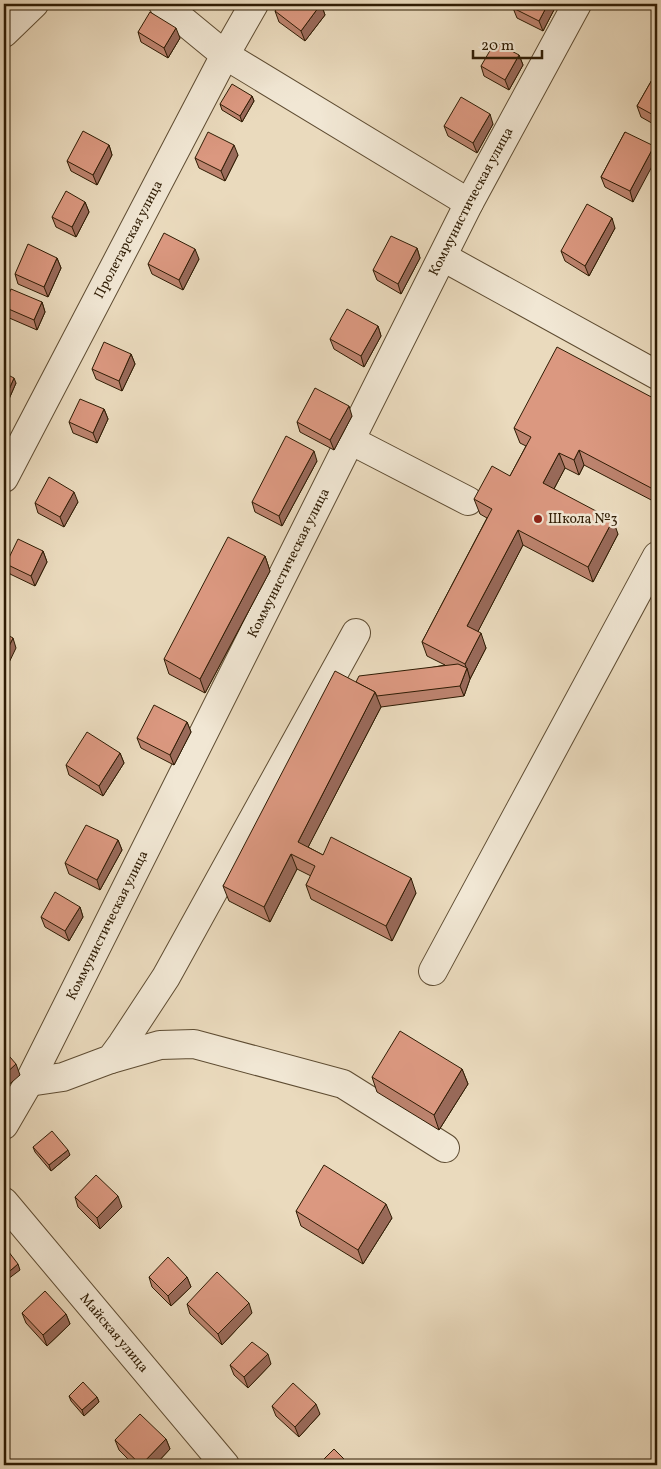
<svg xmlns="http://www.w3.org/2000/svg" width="661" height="1469" font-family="Vollkorn,serif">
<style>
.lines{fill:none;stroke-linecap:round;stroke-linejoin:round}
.minor-casing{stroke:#5e4c32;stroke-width:30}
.minor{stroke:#f1e7d4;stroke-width:28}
.wall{fill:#bc836e;stroke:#2f1c04}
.shaded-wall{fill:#996a5a;stroke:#2f1c04}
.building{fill:#db9880;stroke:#2f1c04}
.poi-dot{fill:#8f2418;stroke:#f1e7d4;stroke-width:2}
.labels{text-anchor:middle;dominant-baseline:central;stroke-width:5;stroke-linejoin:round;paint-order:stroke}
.street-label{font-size:14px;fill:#2f1c04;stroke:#f1e7d4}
.poi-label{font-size:14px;fill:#2f1c04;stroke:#f1e7d4;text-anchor:start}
</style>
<rect width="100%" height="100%" fill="#eadabd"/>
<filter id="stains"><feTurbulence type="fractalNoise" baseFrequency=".004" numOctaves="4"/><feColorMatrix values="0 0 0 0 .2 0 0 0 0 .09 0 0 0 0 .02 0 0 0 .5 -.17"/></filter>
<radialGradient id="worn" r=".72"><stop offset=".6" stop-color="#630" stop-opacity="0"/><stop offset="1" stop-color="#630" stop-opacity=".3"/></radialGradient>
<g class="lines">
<defs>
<g id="minor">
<path d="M163,4L225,55L469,203"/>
<path d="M4,33L34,4"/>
<path d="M443,257L657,375"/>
<path d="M350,440L468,501"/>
<path id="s1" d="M4,478L225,55L254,4"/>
<path d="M433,971L657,556"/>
<path d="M111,1059L160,1045L194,1044L343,1084L445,1148"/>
<path d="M29,1082L63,1077L111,1059L122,1044L166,977L356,633"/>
<path id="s2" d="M4,1125L29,1082L469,203L577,4"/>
<path id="s3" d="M4,1202L225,1465"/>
</g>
</defs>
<use href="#minor" class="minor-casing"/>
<use href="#minor" class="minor"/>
</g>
<g class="wall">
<path d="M321,4L325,15L305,41L279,22L275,11Z"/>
<path d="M557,4L543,31L517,18L513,8Z"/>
<path d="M138,32L180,38L168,58L141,42Z"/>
<path d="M519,55L523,65L509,90L484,76L481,66Z"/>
<path d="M657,71V126L641,117L637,106Z"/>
<path d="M252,96L254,101L242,122L222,110L220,104Z"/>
<path d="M493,124L477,153L448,136L444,126Z"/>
<path d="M625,132L633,202L605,187L601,177Z"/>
<path d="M109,145L112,155L97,185L71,171L67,161Z"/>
<path d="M238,155L225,181L199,168L195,158Z"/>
<path d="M85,202L89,212L76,237L56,227L52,217Z"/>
<path d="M615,228L589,276L565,261L561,251Z"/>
<path d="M417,248L420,258L401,294L377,280L373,270Z"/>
<path d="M57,258L61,268L48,297L18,284L15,274Z"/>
<path d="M199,259L183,290L152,274L148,264Z"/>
<path d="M42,302L45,312L37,330L7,317L4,309V305Z"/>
<path d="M378,326L381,336L364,367L334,349L330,339Z"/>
<path d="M131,354L135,364L122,391L96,379L92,369Z"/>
<path d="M4,373L16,383L9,399L4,397Z"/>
<path d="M657,400V503L584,465L579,475L565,468L554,489L618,534L593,582L523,545L478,631L486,648L470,679L464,696L381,707L308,847L323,855L416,893L392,941L311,899L306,885L311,876L297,869L270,922L229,901L223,886L356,682L445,665L427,656L422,642L487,518L480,514L474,499L510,476L526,446L520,443L514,428Z"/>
<path d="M104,409L108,419L97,443L73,433L69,422Z"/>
<path d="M352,416L334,450L300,432L297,422Z"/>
<path d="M317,461L282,526L255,512L252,502Z"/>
<path d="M78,502L64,527L38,513L35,503Z"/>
<path d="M43,551L47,562L35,586L10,574L6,564Z"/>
<path d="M265,556L270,571L205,693L169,674L164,659Z"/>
<path d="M187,722L191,732L174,765L141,748L137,738Z"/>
<path d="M120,753L124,763L103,796L69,775L66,765Z"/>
<path d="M118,840L122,850L100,890L69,874L65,863Z"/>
<path d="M80,907L83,917L69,941L45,927L41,917Z"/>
<path d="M462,1069L468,1084L439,1130L377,1092L372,1077Z"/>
<path d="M33,1147L70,1155L51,1171L35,1152Z"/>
<path d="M75,1197L122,1207L100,1229L78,1207Z"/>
<path d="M296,1211L392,1218L363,1264L301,1226Z"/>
<path d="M149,1277H187L191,1287L171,1306L152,1287Z"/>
<path d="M187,1304L252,1313L222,1345L190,1314Z"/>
<path d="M22,1313L66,1314L70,1324L47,1346L26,1323Z"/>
<path d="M271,1364L248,1388L234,1375L230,1365Z"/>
<path d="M69,1396L97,1397L99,1402L84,1416L71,1401Z"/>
<path d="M272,1406L320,1414L299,1437L276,1416Z"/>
<path d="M166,1439L170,1449L155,1465H134L119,1450L115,1440Z"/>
</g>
<g class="shaded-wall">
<path d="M321,4L325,15L305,41L301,31Z"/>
<path d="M548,4H557L543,31L539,21Z"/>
<path d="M176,28L180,38L168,58L164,48Z"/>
<path d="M519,55L523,65L509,90L505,80Z"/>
<path d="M252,96L254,101L242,122L240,116Z"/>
<path d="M490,114L493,124L477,153L473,143Z"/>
<path d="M109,145L112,155L97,185L93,175Z"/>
<path d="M234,145L238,155L225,181L221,171Z"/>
<path d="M654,146L657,157L633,202L630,191Z"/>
<path d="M85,202L89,212L76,237L72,227Z"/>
<path d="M612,218L615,228L589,276L585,266Z"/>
<path d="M417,248L420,258L401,294L398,284Z"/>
<path d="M195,249L199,259L183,290L179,280Z"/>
<path d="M57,258L61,268L48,297L44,287Z"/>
<path d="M42,302L45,312L37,330L34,320Z"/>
<path d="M378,326L381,336L364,367L361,356Z"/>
<path d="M131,354L135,364L122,391L119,381Z"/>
<path d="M14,378L16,383L9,399L7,394Z"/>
<path d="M349,406L352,416L334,450L330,440Z"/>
<path d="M104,409L108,419L97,443L93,433Z"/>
<path d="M579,450L584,465L579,475L574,460Z"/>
<path d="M314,451L317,461L282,526L279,516Z"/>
<path d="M559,453L565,468L549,498L543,483Z"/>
<path d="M657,481V501L653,489Z"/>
<path d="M74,492L78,502L64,527L60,517Z"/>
<path d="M613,520L618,534L593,582L588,567Z"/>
<path d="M518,530L523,545L473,641L467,626Z"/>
<path d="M43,551L47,562L35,586L31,576Z"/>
<path d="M265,556L270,571L205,693L200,679Z"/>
<path d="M481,633L486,648L470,679L465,664Z"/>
<path d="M13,638L16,648L4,673V656Z"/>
<path d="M467,668L470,679L464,696L460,686Z"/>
<path d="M375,692L381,707L303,857L298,842Z"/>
<path d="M187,722L191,732L174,765L170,755Z"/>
<path d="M120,753L124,763L103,796L99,786Z"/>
<path d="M118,840L122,850L100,890L97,880Z"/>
<path d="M291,854L297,869L270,922L264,907Z"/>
<path d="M411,878L416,893L392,941L386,926Z"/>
<path d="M80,907L83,917L69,941L65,931Z"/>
<path d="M16,1064L20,1075L4,1089V1075Z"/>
<path d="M462,1069L468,1084L439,1130L434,1115Z"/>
<path d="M68,1150L70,1155L51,1171L49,1165Z"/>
<path d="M118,1196L122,1207L100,1229L97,1218Z"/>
<path d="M386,1204L392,1218L363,1264L358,1250Z"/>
<path d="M18,1264L20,1270L4,1282V1276Z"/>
<path d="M187,1277L191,1287L171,1306L168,1296Z"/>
<path d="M249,1303L252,1313L222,1345L218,1334Z"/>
<path d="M66,1314L70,1324L47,1346L43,1335Z"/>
<path d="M268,1354L271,1364L248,1388L244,1377Z"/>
<path d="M97,1397L99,1402L84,1416L82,1410Z"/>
<path d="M316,1404L320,1414L299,1437L295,1427Z"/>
<path d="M166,1439L170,1449L155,1465H141Z"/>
</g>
<g class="building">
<path d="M280,4H321L301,31L275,11Z"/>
<path d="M515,4H548L539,21L513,8Z"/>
<path d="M150,12L176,28L164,48L138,32Z"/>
<path d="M495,42L519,55L505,80L481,66Z"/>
<path d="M657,71V117L637,106Z"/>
<path d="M232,84L252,96L240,116L220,104Z"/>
<path d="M461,97L490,114L473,143L444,126Z"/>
<path d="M83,131L109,145L93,175L67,161Z"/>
<path d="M208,132L234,145L221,171L195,158Z"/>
<path d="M625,132L654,146L630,191L601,177Z"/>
<path d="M66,191L85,202L72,227L52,217Z"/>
<path d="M587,204L612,218L585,266L561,251Z"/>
<path d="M164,233L195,249L179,280L148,264Z"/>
<path d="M391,236L417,248L398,284L373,270Z"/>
<path d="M28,244L57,258L44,287L15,274Z"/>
<path d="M11,289L42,302L34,320L4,307V305Z"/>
<path d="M347,309L378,326L361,356L330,339Z"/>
<path d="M104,342L131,354L119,381L92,369Z"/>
<path d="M557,347L657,400V481L653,489L579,450L574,460L559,453L543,483L613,520L588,567L518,530L467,626L481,633L465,664L422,642L492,509L474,499L492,466L510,476L531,437L514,428Z"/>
<path d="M4,373L14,378L7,394L4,392Z"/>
<path d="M315,388L349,406L330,440L297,422Z"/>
<path d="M80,399L104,409L93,433L69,422Z"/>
<path d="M286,436L314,451L279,516L252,502Z"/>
<path d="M49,477L74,492L60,517L35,503Z"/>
<path d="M228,537L265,556L200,679L164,659Z"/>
<path d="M18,539L43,551L31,576L6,564Z"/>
<path d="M4,633L13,638L4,656Z"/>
<path d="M458,664L467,668L460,686L377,696L375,692L356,682L359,676Z"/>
<path d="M335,671L375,692L298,842L323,855L331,837L411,878L386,926L306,885L315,866L291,854L264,907L223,886Z"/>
<path d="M154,705L187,722L170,755L137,738Z"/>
<path d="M87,732L120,753L99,786L66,765Z"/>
<path d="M86,825L118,840L97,880L65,863Z"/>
<path d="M55,892L80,907L65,931L41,917Z"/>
<path d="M400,1031L462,1069L434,1115L372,1077Z"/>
<path d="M4,1050L16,1064L4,1075Z"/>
<path d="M52,1131L68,1150L49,1165L33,1147Z"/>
<path d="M324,1165L386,1204L358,1250L296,1211Z"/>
<path d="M96,1175L118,1196L97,1218L75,1197Z"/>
<path d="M5,1247L18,1264L4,1276V1248Z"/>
<path d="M168,1257L187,1277L168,1296L149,1277Z"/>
<path d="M217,1272L249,1303L218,1334L187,1304Z"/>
<path d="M45,1291L66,1314L43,1335L22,1313Z"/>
<path d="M252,1342L268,1354L244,1377L230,1365Z"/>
<path d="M83,1382L97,1397L82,1410L69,1396Z"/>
<path d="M293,1383L316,1404L295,1427L272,1406Z"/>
<path d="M140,1414L166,1439L141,1465L115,1440Z"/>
<path d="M334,1449L350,1465H318Z"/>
</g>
<circle class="poi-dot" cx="538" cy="519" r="5"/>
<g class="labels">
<g class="street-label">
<text stroke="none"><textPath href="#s2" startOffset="1035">Коммунистическая улица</textPath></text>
<text stroke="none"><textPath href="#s1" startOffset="269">Пролетарская улица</textPath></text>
<text stroke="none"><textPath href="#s2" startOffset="630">Коммунистическая улица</textPath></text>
<text stroke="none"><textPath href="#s2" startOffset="225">Коммунистическая улица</textPath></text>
<text stroke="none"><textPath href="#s3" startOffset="171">Майская улица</textPath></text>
</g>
<g class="poi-label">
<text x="548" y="519">Школа №3</text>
</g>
</g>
<rect width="661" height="1469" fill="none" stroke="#eadabd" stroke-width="20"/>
<rect x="5" y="5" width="651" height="1459" fill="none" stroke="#2f1c04" stroke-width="2.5"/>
<rect x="10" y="10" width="641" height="1449" fill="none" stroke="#2f1c04"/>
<path d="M473 50v8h69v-8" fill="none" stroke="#2f1c04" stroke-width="2.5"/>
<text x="481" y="50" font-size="15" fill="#2f1c04" stroke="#f1e7d4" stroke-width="4" paint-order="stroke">20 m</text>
<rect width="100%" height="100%" filter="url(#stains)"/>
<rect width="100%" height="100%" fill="url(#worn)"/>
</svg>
